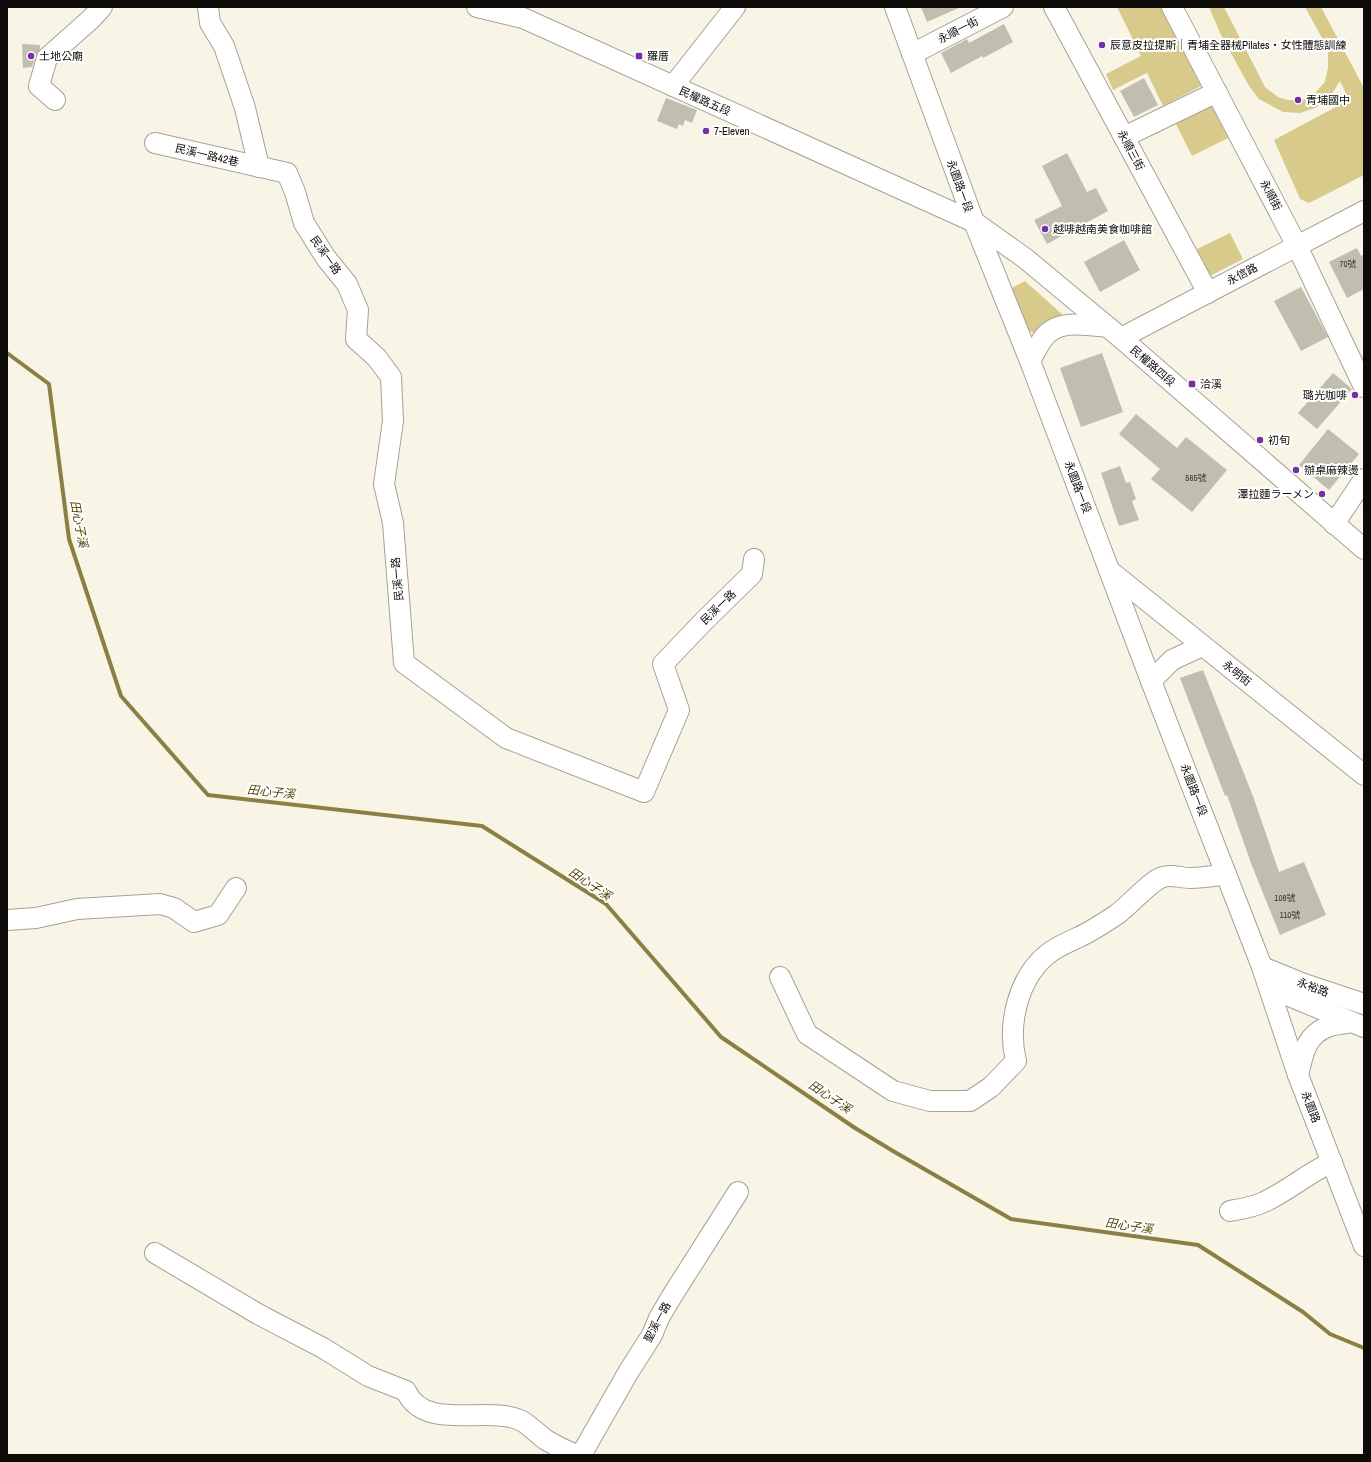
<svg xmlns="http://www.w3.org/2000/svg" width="1371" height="1462" font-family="'Archivo Narrow','Noto Sans TC','Noto Sans JP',sans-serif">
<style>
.green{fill:#d8ca8a}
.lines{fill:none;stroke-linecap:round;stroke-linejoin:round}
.stream{stroke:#8c7f43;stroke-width:4}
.building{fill:#c1beb0}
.minor-casing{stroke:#a5a295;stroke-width:22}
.minor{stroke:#fff;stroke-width:20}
.poi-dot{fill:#732fa3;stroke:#fff;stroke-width:1.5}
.labels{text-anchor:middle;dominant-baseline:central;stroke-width:4;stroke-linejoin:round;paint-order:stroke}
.number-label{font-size:9px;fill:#393831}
.street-label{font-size:11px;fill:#0c0b07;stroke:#fff}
.poi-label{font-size:11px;fill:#0c0b07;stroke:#fff;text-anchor:start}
.water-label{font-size:12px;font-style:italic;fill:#524500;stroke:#fff}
</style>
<rect width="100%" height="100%" fill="#f8f5e6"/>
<g class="green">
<path d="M1117,7H1161L1201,86L1163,106L1147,73L1113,90L1106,74L1141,56Z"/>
<path d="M1209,7H1224L1265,87L1278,97L1288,100H1302L1314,94L1325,82L1328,68V49L1305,7H1321L1364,88V175L1309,203L1300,199L1274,140L1349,100L1340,81L1330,97L1315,108L1300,113L1283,112L1259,99L1249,86L1221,35Z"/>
<path d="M1211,105L1228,138L1192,156L1176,124Z"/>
<path d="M1230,233L1243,259L1210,276L1197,249Z"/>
<path d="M1025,281L1063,315L1051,320L1037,336L1026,328L1012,288Z"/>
</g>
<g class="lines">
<path class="stream" d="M7,353L49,384L69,539L121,696L208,795L482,826L606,904L721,1037L855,1128L893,1151L1011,1219L1198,1245L1303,1312L1330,1334L1364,1348"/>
</g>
<g class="building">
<path d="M921,7H961L927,22Z"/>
<path d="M1004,24L1013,42L983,58L982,56L951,73L941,53L967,39L969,43Z"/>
<path d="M22,44L40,45V49L36,55L32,67L23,68Z"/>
<path d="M1144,78L1158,105L1134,117L1120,91Z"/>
<path d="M666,98L697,110L692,123L685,120L683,126L679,124L677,129L657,121Z"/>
<path d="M1067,153L1087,192L1096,188L1108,211L1047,244L1034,220L1062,206L1042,166Z"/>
<path d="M1124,240L1140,270L1100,292L1084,262Z"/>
<path d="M1357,248L1361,256L1364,254V289L1347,298L1329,262Z"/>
<path d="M1301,287L1328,337L1301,351L1274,301Z"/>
<path d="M1102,353L1123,412L1081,427L1060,368Z"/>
<path d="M1333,373L1352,389L1317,429L1298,413Z"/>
<path d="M1136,414L1177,448L1186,437L1227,470L1192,512L1151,479L1160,469L1119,434Z"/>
<path d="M1328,429L1359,454L1329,490L1299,465Z"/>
<path d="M1120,466L1126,483L1130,482L1136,499L1132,501L1139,520L1119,526L1101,473Z"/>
<path d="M1203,670L1254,799L1279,872L1304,862L1326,915L1280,935L1252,866L1227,795L1225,796L1180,678Z"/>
</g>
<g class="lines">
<defs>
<g id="minor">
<path d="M208,7L210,23L224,46L245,108L259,167"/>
<path d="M477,7L523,18L974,222L1026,259L1121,338L1364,549"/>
<path d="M895,7L974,222L1030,361L1151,681L1262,967L1298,1075L1364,1246"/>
<path d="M1054,7L1208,293"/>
<path d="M1172,7L1297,246L1364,387"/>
<path d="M912,54L1003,7"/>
<path d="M673,86L735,7"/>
<path d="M55,100L39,86L47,58L91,19L102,7"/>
<path d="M1124,137L1217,92"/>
<path d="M155,143L287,173L295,192L304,223L326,258L347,284L358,310L356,339L377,358L391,377L393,421L384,484L393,523L404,663L506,738L644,792L679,710L663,664L704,621L752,574L754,559"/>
<path d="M1121,338L1364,211"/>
<path d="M1030,361C1034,354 1038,346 1042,340C1056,318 1087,325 1108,327"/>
<path d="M1334,524L1364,479"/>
<path d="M1110,571L1364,775"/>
<path d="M1151,681L1172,660L1202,646"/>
<path d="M7,920L36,918L77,909L160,904L174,908L194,922L218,915L236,888"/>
<path d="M1262,967L1304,984L1364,1004"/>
<path d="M780,977L807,1034L893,1091L930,1101H970L991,1087L1016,1061C1007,1024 1018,977 1049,953C1058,946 1069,942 1079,937C1092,931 1104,923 1116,915C1128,907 1151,880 1163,877C1171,874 1182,878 1190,878C1203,878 1214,876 1226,874"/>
<path d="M1270,988L1364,1027"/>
<path d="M1298,1075C1303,1055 1305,1036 1327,1027C1334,1024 1343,1024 1351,1022"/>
<path d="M1230,1211C1241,1209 1254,1207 1264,1202C1288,1191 1308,1173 1332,1162"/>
<path d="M155,1253L258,1314L323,1348L368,1376L406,1391C425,1433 488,1404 522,1421C530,1426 538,1434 546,1440C556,1446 566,1451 576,1455"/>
<path d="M581,1455L629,1371L652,1335L659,1318L672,1296L738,1192"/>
</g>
</defs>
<use href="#minor" class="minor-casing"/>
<use href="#minor" class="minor"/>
</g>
<g class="poi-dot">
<circle cx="1102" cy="45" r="4"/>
<circle cx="31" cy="56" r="4"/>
<rect x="635" y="52" width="8" height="8" rx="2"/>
<circle cx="1298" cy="100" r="4"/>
<circle cx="706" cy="131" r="4"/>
<circle cx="1045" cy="229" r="4"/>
<rect x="1188" y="380" width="8" height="8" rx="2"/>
<circle cx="1355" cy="395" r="4"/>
<circle cx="1260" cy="440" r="4"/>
<circle cx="1296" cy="470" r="4"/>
<circle cx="1322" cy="494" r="4"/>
</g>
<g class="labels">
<g class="number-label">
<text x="1348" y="264">70號</text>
<text x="1196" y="478">565號</text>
<text x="1285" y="898">108號</text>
<text x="1290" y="915">110號</text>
</g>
<g class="street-label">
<text transform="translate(958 30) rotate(-27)">永順一街</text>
<text transform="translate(705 101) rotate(24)">民權路五段</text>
<text transform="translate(1131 150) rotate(62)">永順三街</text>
<text transform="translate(207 155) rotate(13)">民溪一路42巷</text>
<text transform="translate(960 186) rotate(70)">永園路一段</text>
<text transform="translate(1271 195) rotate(62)">永順街</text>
<text transform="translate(326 255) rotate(55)">民溪一路</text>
<text transform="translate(1242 274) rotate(-28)">永信路</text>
<text transform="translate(1153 366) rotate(41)">民權路四段</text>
<text transform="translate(1078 487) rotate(69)">永園路一段</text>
<text transform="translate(397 579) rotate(-95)">民溪一路</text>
<text transform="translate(718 607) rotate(-44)">民溪一路</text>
<text transform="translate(1237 673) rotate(39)">永明街</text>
<text transform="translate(1194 790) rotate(69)">永園路一段</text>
<text transform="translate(1313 987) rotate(20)">永裕路</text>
<text transform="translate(1311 1107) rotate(69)">永園路</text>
<text transform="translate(657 1322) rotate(-62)">聖溪一路</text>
</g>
<g class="poi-label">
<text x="1110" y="45">辰意皮拉提斯｜青埔全器械Pilates・女性體態訓練</text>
<text x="39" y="56">土地公廟</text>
<text x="647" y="56">羅厝</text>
<text x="1306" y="100">青埔國中</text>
<text x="714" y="131">7-Eleven</text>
<text x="1053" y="229">越啡越南美食咖啡館</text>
<text x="1200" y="384">洽溪</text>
<text x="1347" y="395" text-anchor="end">璐光咖啡</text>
<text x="1268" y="440">初旬</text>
<text x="1304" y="470">辦桌麻辣燙</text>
<text x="1314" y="494" text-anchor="end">澤拉麵ラーメン</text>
</g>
<g class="water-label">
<text transform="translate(79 524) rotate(79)">田心子溪</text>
<text transform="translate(271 792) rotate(6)">田心子溪</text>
<text transform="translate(590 884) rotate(34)">田心子溪</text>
<text transform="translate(830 1097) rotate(34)">田心子溪</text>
<text transform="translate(1129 1226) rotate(8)">田心子溪</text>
</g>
</g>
<rect width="1371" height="1462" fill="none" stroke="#0c0b07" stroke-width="16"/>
</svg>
